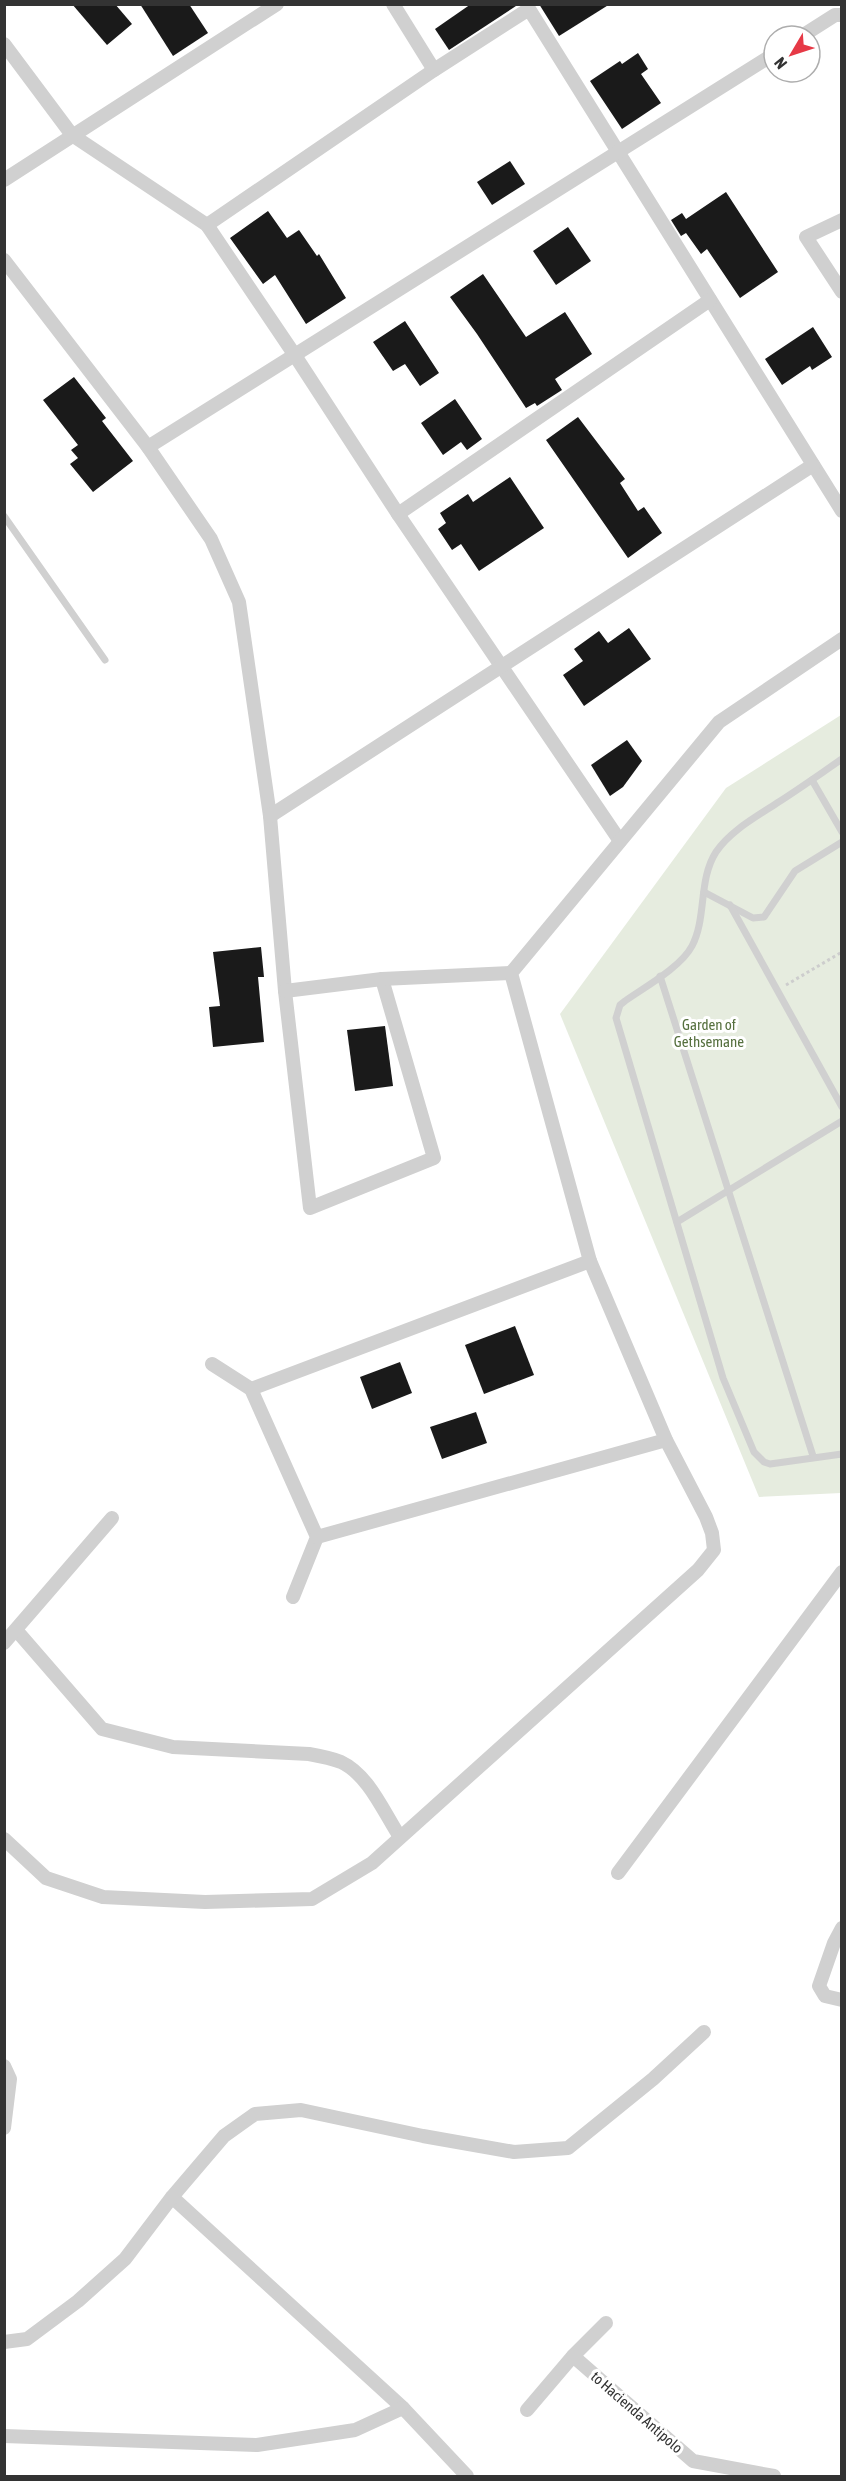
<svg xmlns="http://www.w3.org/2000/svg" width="846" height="2481" font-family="'Asap Condensed',sans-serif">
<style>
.green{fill:#e6ecdf}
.building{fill:#1a1a1a}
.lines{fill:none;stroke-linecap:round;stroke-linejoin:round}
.path{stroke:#cdcdcd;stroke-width:3;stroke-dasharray:3 3;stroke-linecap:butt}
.lane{stroke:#d0d0d0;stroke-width:7}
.street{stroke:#d0d0d0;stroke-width:14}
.labels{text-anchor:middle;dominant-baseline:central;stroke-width:6;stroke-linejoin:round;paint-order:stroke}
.park-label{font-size:15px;fill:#56703f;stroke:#fff}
.street-label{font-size:15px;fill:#333;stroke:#fff}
</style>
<rect width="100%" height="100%" fill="#fff"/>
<path class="green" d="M841,715V1493L759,1497L560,1014L726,788Z"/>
<g class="building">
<path d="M72,4H115L132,24L107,45Z"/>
<path d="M140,4H189L208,33L173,56Z"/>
<path d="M471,4H519L449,50L435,29Z"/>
<path d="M539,4H610L559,36Z"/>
<path d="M638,53L648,69L641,74L661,103L622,129L590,81L620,61L622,64Z"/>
<path d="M510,161L525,184L492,205L477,182Z"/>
<path d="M726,192L778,272L740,298L707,249L701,254L686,233L681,236L671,220L682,213L686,219Z"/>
<path d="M268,211L287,238L299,230L317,256L319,254L346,298L306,324L275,275L263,284L230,238Z"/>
<path d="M568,227L591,261L556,285L533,251Z"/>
<path d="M483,274L526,337L565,312L592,354L555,379L562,390L537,406L535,403L526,408L477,334L450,297Z"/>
<path d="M405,321L439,373L420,386L405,364L393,371L373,342Z"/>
<path d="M813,327L832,357L812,370L810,366L782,385L765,359Z"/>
<path d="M74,377L106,418L102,421L133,461L93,492L70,464L78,458L71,450L78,445L43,400Z"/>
<path d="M455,399L482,439L467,450L461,442L443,455L421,423Z"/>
<path d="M578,417L625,479L620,483L638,511L644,507L662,533L628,558L546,440Z"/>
<path d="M510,477L544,528L479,571L461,544L452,550L438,529L446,523L440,513L468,494L473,502Z"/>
<path d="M629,628L651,659L584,706L563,675L583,661L574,649L599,631L608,643Z"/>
<path d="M627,740L642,761L623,787L610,796L591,765Z"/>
<path d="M261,947L264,977H258L264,1042L213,1047L209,1007L220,1006L213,952Z"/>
<path d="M385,1026L393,1086L355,1091L347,1030Z"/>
<path d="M515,1326L534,1375L484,1394L465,1345Z"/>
<path d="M400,1362L412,1393L372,1409L360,1377Z"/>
<path d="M476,1412L487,1443L442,1459L430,1427Z"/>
</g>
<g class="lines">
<path class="path" d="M786,985L842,952"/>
<g class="lane">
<path d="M4,516L105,660"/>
<path d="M842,759C820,774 799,789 777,803C756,817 730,831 716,852C698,880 707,917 692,946C681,967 645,987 625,1001L620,1005L616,1018L723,1378L754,1452L764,1462L770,1464L842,1454"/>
<path d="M812,780L842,832"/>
<path d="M704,892L753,918L764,917L795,871L842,842"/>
<path d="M730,905L842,1107"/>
<path d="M660,976L813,1456"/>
<path d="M677,1222L842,1121"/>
</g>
<g class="street">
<path d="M393,4L434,70"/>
<path d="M802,36L835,15H842"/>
<path d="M4,44L72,135L207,225L294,354L398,514L620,841"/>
<path d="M4,180L277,4"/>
<path d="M842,220L806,237L842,292"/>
<path d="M207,225L434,70L529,9L842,511"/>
<path d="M4,260L148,447L211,539L239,602L270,816L285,991L310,1208L434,1158L382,979"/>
<path d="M148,447L774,54"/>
<path d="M398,514L710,300"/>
<path d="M270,816L813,465"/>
<path d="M285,991L382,979L511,973"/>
<path d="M212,1364L251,1389L317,1537L293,1597"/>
<path d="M251,1389L590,1261"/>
<path d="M317,1537L666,1440"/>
<path d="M17,1631L102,1729L173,1747L309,1754C320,1756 331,1758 341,1762C369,1775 384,1813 400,1837"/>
<path d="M4,1643L112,1518"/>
<path d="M4,1839L46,1878L103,1897L205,1902L312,1899L372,1863L698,1570L714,1550L712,1533L706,1517L666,1440L590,1261L511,973L719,722L842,639"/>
<path d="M618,1873L842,1572"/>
<path d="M842,1928L834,1943L819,1986L825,1996L842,2000"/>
<path d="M4,2066L10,2079L4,2128"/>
<path d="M172,2197L403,2408L467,2476"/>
<path d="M4,2342L27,2339L78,2301L125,2259L172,2197L224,2136L255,2114L301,2110L423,2136L514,2152L568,2148L653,2079L704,2032"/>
<path d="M573,2356L693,2461L774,2476"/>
<path d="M527,2410L573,2356L606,2323"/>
<path d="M4,2436L257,2445L355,2430L403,2408"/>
</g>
</g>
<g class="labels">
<g class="park-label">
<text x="709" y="1024">Garden of<tspan x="709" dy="17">Gethsemane</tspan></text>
</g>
<g class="street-label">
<text transform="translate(637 2412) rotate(41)">to Hacienda Antipolo</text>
</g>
</g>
<rect width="846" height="2481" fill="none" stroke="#333333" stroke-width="12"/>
<g transform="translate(792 54) rotate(231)"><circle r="28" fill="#ffffff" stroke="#adadad" stroke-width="1.5"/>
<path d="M0-4.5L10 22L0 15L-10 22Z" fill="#e63946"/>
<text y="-9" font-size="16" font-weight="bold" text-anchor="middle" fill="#333333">N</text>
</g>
</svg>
